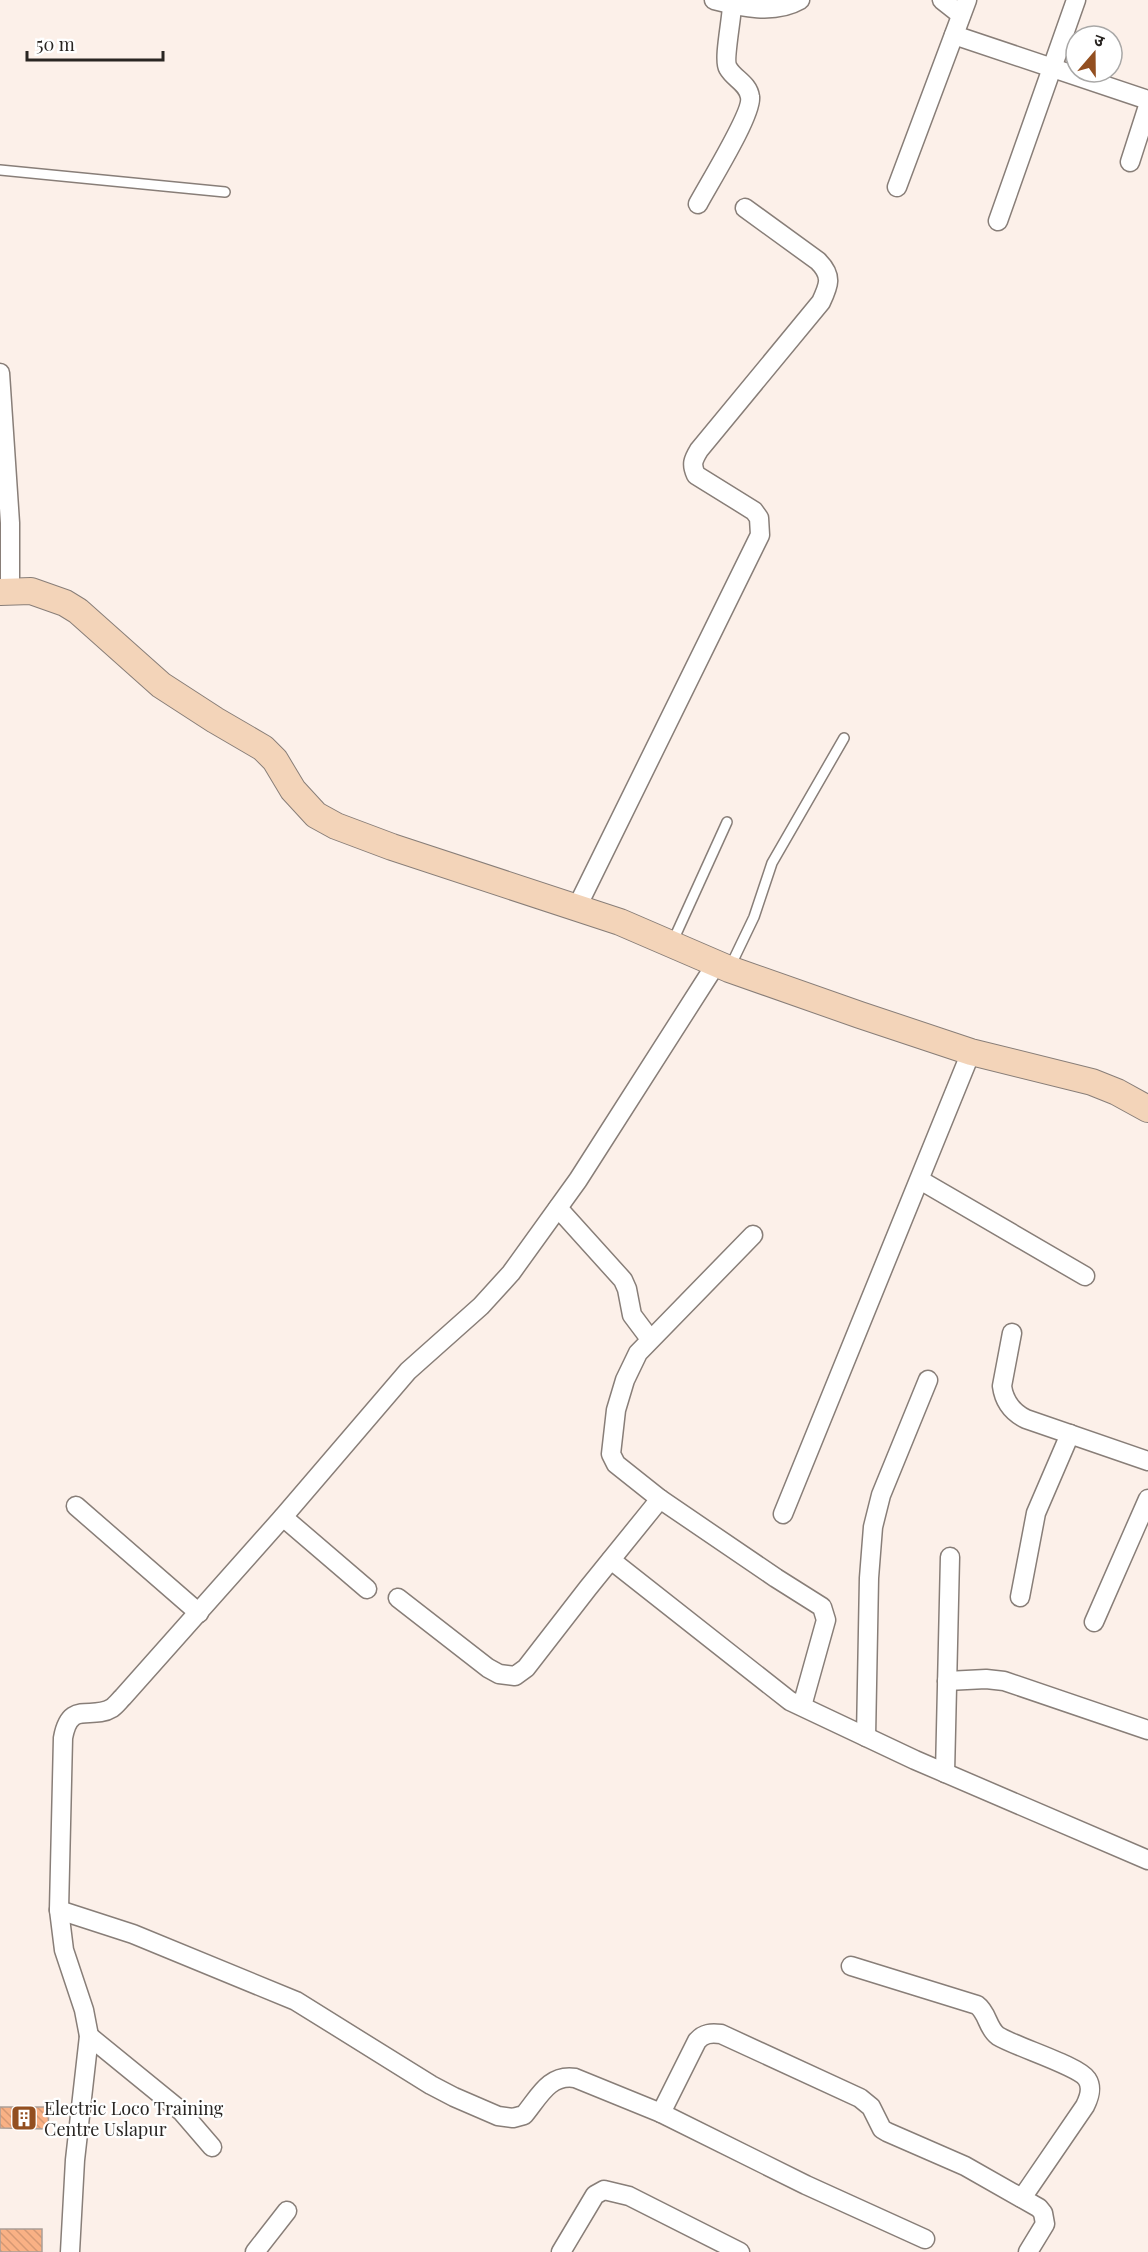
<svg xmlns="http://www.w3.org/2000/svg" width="1148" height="2252" font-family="'Playfair Display','Noto Sans Devanagari',serif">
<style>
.building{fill:url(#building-back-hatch);stroke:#aa9f98;stroke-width:1.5}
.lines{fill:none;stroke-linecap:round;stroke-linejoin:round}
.lane-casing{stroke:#887e78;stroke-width:12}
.street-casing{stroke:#887e78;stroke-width:21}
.secondary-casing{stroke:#887e78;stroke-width:28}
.lane{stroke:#fff;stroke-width:9}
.street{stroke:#fff;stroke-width:18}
.secondary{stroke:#f3d4b9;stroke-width:26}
.labels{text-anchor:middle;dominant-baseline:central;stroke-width:4.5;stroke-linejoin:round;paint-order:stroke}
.poi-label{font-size:18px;fill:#292522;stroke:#fff;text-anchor:start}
</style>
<defs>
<pattern id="building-back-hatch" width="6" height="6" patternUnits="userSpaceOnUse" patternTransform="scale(1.5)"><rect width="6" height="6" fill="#f9b185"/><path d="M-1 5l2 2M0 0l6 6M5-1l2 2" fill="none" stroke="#d59873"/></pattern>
</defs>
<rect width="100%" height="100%" fill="#fcf0e9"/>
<g class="building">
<path d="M0,2107H49L48,2129L0,2128Z"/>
<rect x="0" y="2229" width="42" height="23"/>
</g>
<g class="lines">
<defs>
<g id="lane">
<path d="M0,170L225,192"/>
<path d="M672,943L727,822"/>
<path d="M730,967L754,917L772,863L844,738"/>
</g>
<g id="street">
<path d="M714,0C741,7 774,15 800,0"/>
<path d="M942,0L961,15"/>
<path d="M954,35L1148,100"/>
<path d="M1130,162L1148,106"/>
<path d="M897,187L967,0"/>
<path d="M698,204C708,185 753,113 750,97C748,83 734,79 728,68C723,60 732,18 732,5"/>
<path d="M998,221L1076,0"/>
<path d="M0,373L10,523V592"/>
<path d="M577,907L760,535L759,518L754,511L696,475C691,464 693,460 699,450L821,302C829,285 833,276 818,261L745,208"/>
<path d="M920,1180L1085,1276"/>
<path d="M558,1208L623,1280L627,1289L632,1315L650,1339"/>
<path d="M753,1235L638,1353L625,1380L616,1410L611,1454L616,1464L660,1499L776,1578L822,1607L826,1620L802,1706"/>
<path d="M1012,1333L1002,1386C1004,1401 1012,1412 1026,1419L1148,1461"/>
<path d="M76,1506L199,1613"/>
<path d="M783,1514L971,1052"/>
<path d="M283,1517L367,1589"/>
<path d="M611,1560L790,1701L915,1760L1148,1860"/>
<path d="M1020,1597L1036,1513L1070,1434"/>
<path d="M398,1598L488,1668L499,1674L515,1676L526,1668L588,1588L660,1499"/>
<path d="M1094,1622L1148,1499"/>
<path d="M947,1681L986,1679L1004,1681L1148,1730"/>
<path d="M866,1737L869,1578L873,1527L881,1495L928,1380"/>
<path d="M945,1773L950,1557"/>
<path d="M59,1910L133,1934L296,2001L431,2085L454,2097L498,2116L513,2118L524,2115C539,2097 549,2074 575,2078L661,2113L806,2185L925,2239"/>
<path d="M851,1966L977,2005C988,2013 987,2028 998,2036C1016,2047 1079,2066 1087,2079C1093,2088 1089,2098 1085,2106L1022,2198"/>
<path d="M89,2036L181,2111L212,2147"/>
<path d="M661,2113L697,2041C704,2033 711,2033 721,2034L860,2098L871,2107L882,2129L887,2132L965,2166L1039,2208L1043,2213L1045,2224L1028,2252"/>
<path d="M70,2252L75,2160L89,2036L84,2010L64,1950L59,1910L63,1738C70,1699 91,1721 112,1708C116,1705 119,1701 123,1697L283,1517L408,1371L481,1306L511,1273L578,1180L716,964"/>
<path d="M255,2252L287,2211"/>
<path d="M561,2252L595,2195L604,2190L629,2196L740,2252"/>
</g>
<path id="secondary" d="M0,592L31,591L65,603L78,611L161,685L215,720L263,748L275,760L293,790L316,815L336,826L392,847L620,922L729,969L860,1015L971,1052L1092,1082L1117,1092L1148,1109"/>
</defs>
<use href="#lane" class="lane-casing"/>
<use href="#street" class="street-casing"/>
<use href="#secondary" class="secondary-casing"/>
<use href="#lane" class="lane"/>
<use href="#street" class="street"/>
<use href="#secondary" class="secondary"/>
</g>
<defs>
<symbol id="building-square" viewBox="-11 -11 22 22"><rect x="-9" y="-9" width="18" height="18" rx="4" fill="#934f20" stroke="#fff"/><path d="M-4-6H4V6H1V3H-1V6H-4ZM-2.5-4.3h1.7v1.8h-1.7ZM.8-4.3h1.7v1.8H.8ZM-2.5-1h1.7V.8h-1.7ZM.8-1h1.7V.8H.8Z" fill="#fff"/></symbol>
</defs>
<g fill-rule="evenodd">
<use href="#building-square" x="9" y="2103" width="30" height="30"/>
</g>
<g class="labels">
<g class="poi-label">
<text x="44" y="2108">Electric Loco Training<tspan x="44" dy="21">Centre Uslapur</tspan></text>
</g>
</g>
<g transform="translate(1094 54) rotate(20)"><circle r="28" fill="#ffffff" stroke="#a9a8a7" stroke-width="1.5"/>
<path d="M0-4.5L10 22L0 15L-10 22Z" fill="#934f20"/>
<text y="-9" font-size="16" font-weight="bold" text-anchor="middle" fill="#292522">उ</text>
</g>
<path d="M27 51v9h136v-9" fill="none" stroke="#292522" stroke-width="3"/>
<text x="36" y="51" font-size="18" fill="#292522" stroke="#ffffff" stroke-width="4.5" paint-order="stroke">50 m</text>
</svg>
